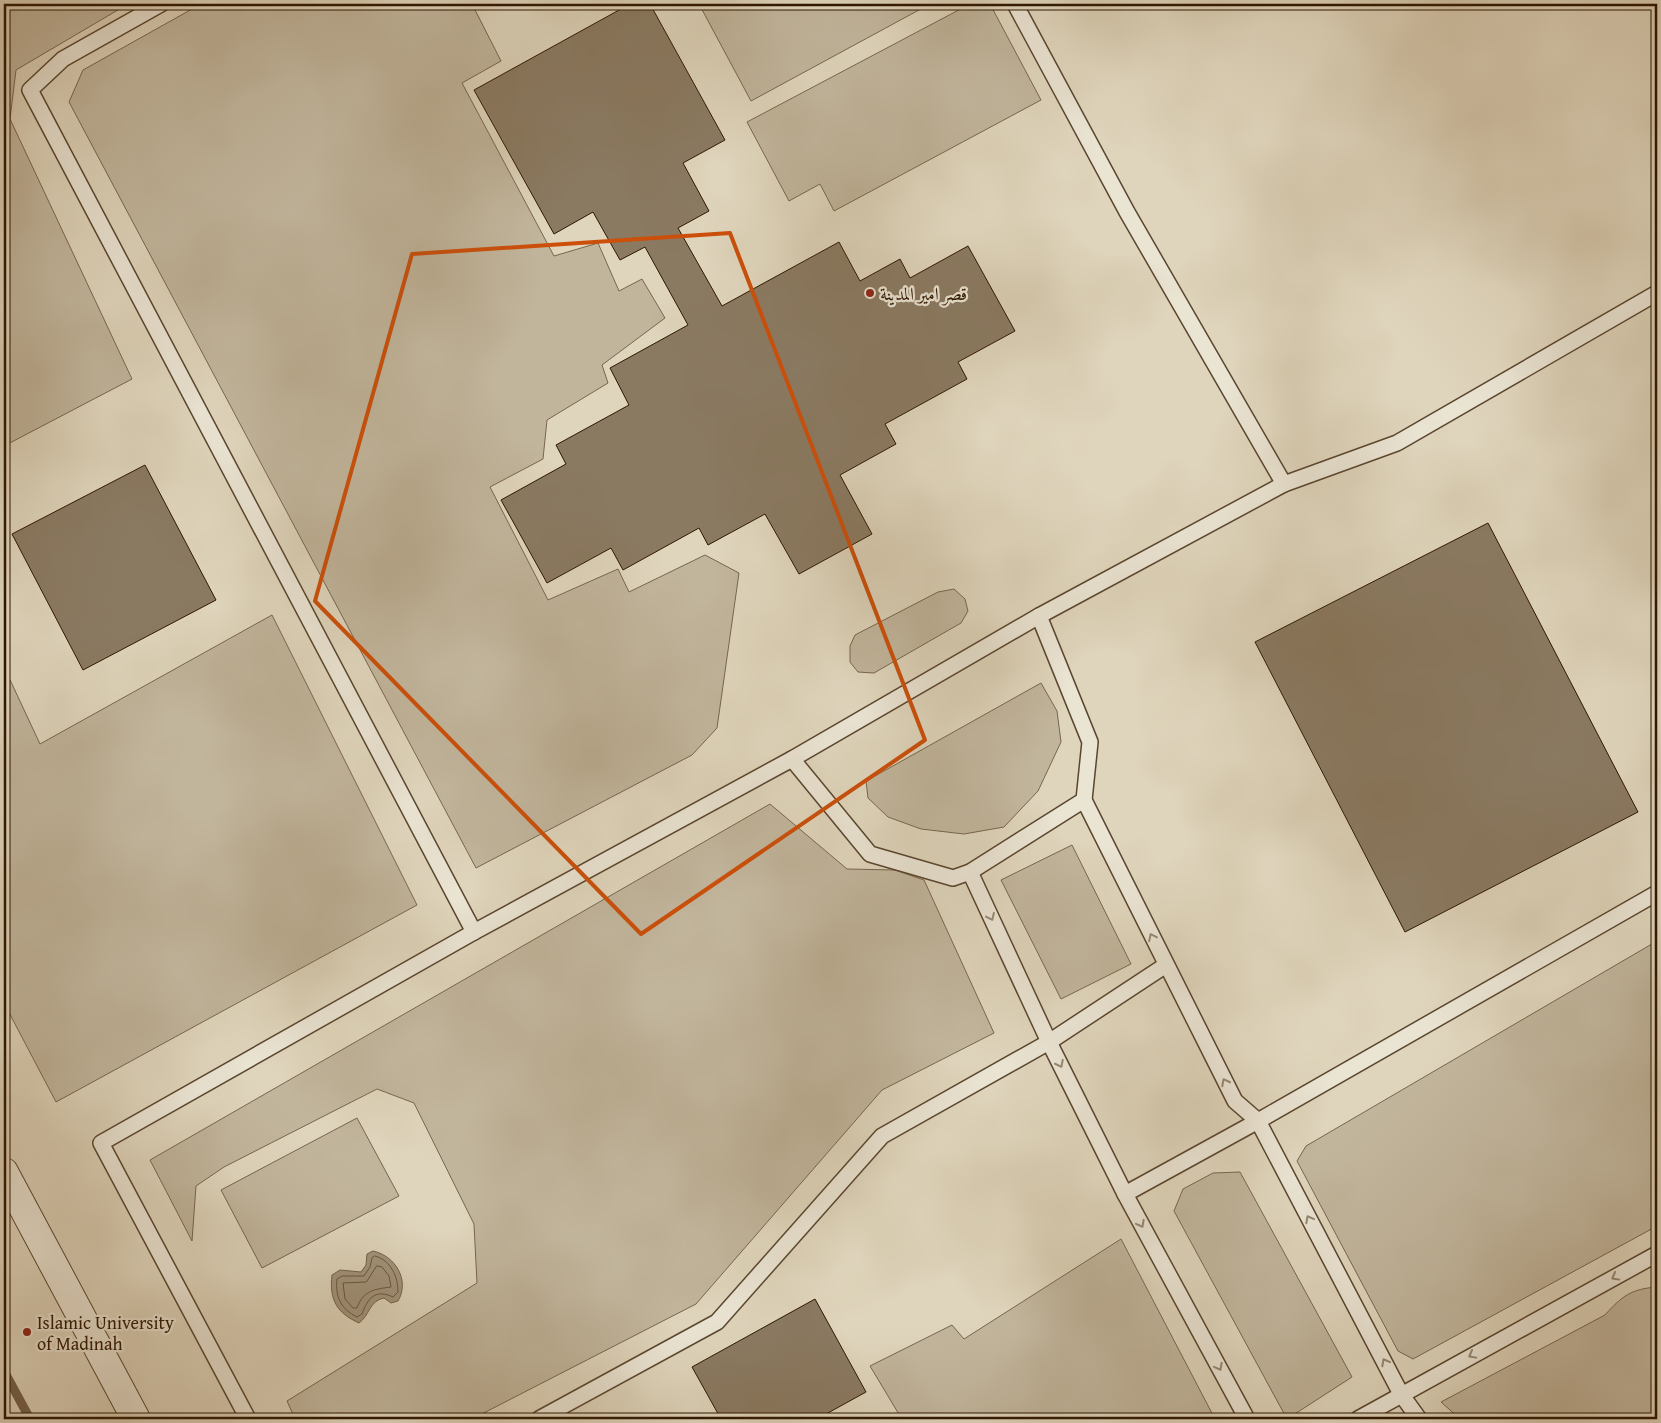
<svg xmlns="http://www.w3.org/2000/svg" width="1661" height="1423" font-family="'Gentium Book Plus',Amiri,serif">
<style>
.green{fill:#c1b59c;stroke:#77664e}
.water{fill:#a2947c;stroke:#73624a}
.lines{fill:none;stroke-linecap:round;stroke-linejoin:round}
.shore{stroke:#68563e;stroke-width:1}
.stream{stroke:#73624a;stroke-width:9}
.building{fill:#8a7a62;stroke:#2d1700}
.lane-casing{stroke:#5a462f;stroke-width:18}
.street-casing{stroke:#5a462f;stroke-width:30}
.lane{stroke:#eae4d3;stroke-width:15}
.street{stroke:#eae4d3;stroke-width:28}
.oneway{stroke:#958874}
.marked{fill:none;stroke:#cc4f0a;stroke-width:4;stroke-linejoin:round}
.poi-dot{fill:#8f2418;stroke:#eae4d3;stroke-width:2}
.labels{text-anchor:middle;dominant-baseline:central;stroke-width:4.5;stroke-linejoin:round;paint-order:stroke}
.poi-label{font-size:18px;fill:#2d1700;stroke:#eae4d3;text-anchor:start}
</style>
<rect width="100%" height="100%" fill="#dfd5bc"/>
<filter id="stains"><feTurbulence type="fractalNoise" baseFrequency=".004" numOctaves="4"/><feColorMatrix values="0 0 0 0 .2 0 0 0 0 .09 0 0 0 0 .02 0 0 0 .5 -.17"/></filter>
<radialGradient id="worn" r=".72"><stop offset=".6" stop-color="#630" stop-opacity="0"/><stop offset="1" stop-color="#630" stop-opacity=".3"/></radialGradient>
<g class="green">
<path d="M4,4H128L16,70L10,119L132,379L4,446Z"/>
<path d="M201,4H472L501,61L462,83L554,256L598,243L619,291L642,279L665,318L602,365L608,383L547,420L543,459L490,487L548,600L618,569L629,592L705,555L739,573L717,728L692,755L476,868L69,102L83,70Z"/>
<path d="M699,4H930L751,101Z"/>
<path d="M970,4H990L1041,100L834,211L820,184L789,201L747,122Z"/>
<path d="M954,589L965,599L968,611L961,623L874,673L858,672L850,662V646L855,635L938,592Z"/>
<path d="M272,615L417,905L56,1102L4,1003V667L40,744Z"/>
<path d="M1041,683L1057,711L1061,742L1038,791L1004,827L964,834L921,829L888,817L868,798L866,781Z"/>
<path d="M770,804L847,869L895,870L924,880L994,1033L882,1090L696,1304L472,1419H295L287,1401L477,1283L474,1224L414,1103L377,1089L224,1167L196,1186L192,1241L150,1160Z"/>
<path d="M1072,845L1131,964L1061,999L1001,880Z"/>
<path d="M1657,941V1226L1413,1359L1398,1351L1297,1161L1306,1146Z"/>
<path d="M357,1118L399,1196L262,1268L221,1190Z"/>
<path d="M1240,1172L1352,1377L1287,1419L1174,1211L1183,1189L1213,1173Z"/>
<path d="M1121,1239L1215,1419H897L900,1416L870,1366L952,1325L964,1339Z"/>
<path d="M1657,1287V1419H1460L1441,1402L1605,1315C1622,1296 1631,1289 1657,1287Z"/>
</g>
<path class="water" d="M373,1251C396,1256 410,1281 398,1301L391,1303L384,1298C369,1301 370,1315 359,1323C337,1313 329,1300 332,1275L340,1270L361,1272L366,1265L367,1254Z"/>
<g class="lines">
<g class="shore">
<path d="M375,1256C391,1260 398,1277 398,1292L393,1297C376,1289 368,1297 362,1314L357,1317C341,1309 335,1297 337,1279L342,1276H364L370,1267L372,1258Z"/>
<path d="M377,1266L382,1267L389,1276L391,1287C376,1289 363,1290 357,1308H353L345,1299L343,1283L366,1282Z"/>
</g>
<path class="stream" d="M4,1371L30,1419"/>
</g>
<g class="building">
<path d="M630,4H650L725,140L683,163L709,211L678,228L722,306L839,242L860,281L900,259L910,278L968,246L1015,331L958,362L967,379L885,424L896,444L840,475L872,534L799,574L765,514L708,545L699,528L623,570L611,548L547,583L501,500L566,464L556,445L629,405L610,368L688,325L645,247L620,260L593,212L554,234L474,90Z"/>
<path d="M145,465L216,600L83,670L12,534Z"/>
<path d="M1488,523L1638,812L1405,932L1255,642Z"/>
<path d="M815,1299L866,1392L817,1419H721L692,1367Z"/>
</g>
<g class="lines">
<defs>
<g id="lane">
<path d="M161,4L63,59L30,90L474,932"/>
<path d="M1015,4L1127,212L1284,484"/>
<path d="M792,759L870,854L953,878L970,872L1084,800L1090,742L1039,616"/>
<path d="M1084,800L1235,1101L1258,1121L1401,1394L1419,1419"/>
<path d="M970,872L1049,1042L1125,1194L1247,1419"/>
<path d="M1125,1194L1258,1121L1657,893"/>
<path d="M248,1419L101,1143L474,932L792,759L1039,616L1284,484L1397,443L1657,293"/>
<path d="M539,1419L717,1322L882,1136L1049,1042L1166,965"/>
<path d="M1358,1419L1657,1254"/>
</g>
<path id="street" d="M4,1172L136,1419"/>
</defs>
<use href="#lane" class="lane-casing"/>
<use href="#street" class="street-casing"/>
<use href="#lane" class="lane"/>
<use href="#street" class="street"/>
</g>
<defs><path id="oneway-chevron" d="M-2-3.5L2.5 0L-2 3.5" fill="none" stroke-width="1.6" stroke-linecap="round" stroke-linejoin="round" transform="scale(1.25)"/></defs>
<g class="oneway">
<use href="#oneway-chevron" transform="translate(991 917) rotate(65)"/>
<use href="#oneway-chevron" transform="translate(1152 937) rotate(-116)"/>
<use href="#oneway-chevron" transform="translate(1060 1064) rotate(63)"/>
<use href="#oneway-chevron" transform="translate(1225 1082) rotate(-117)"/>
<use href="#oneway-chevron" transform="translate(1309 1219) rotate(-118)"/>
<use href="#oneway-chevron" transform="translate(1141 1224) rotate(62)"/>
<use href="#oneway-chevron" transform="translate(1615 1277) rotate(151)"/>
<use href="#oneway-chevron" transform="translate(1472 1355) rotate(151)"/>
<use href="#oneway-chevron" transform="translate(1385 1362) rotate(-118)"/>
<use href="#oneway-chevron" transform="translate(1219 1367) rotate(62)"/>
</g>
<path class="marked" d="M730,233L925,740L641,934L315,601L412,254Z"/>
<g class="poi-dot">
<circle cx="870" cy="293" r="5"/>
<circle cx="27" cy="1332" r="5"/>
</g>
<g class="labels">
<g class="poi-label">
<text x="880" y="293">قصر امير المدينة</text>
<text x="37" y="1322">Islamic University<tspan x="37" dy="21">of Madinah</tspan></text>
</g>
</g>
<rect width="1661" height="1423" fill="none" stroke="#dfd5bc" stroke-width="20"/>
<rect x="5" y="5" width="1651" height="1413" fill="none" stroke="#2d1700" stroke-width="2.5"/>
<rect x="10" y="10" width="1641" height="1403" fill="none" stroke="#2d1700"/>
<rect width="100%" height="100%" filter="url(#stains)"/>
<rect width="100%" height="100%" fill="url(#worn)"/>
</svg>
